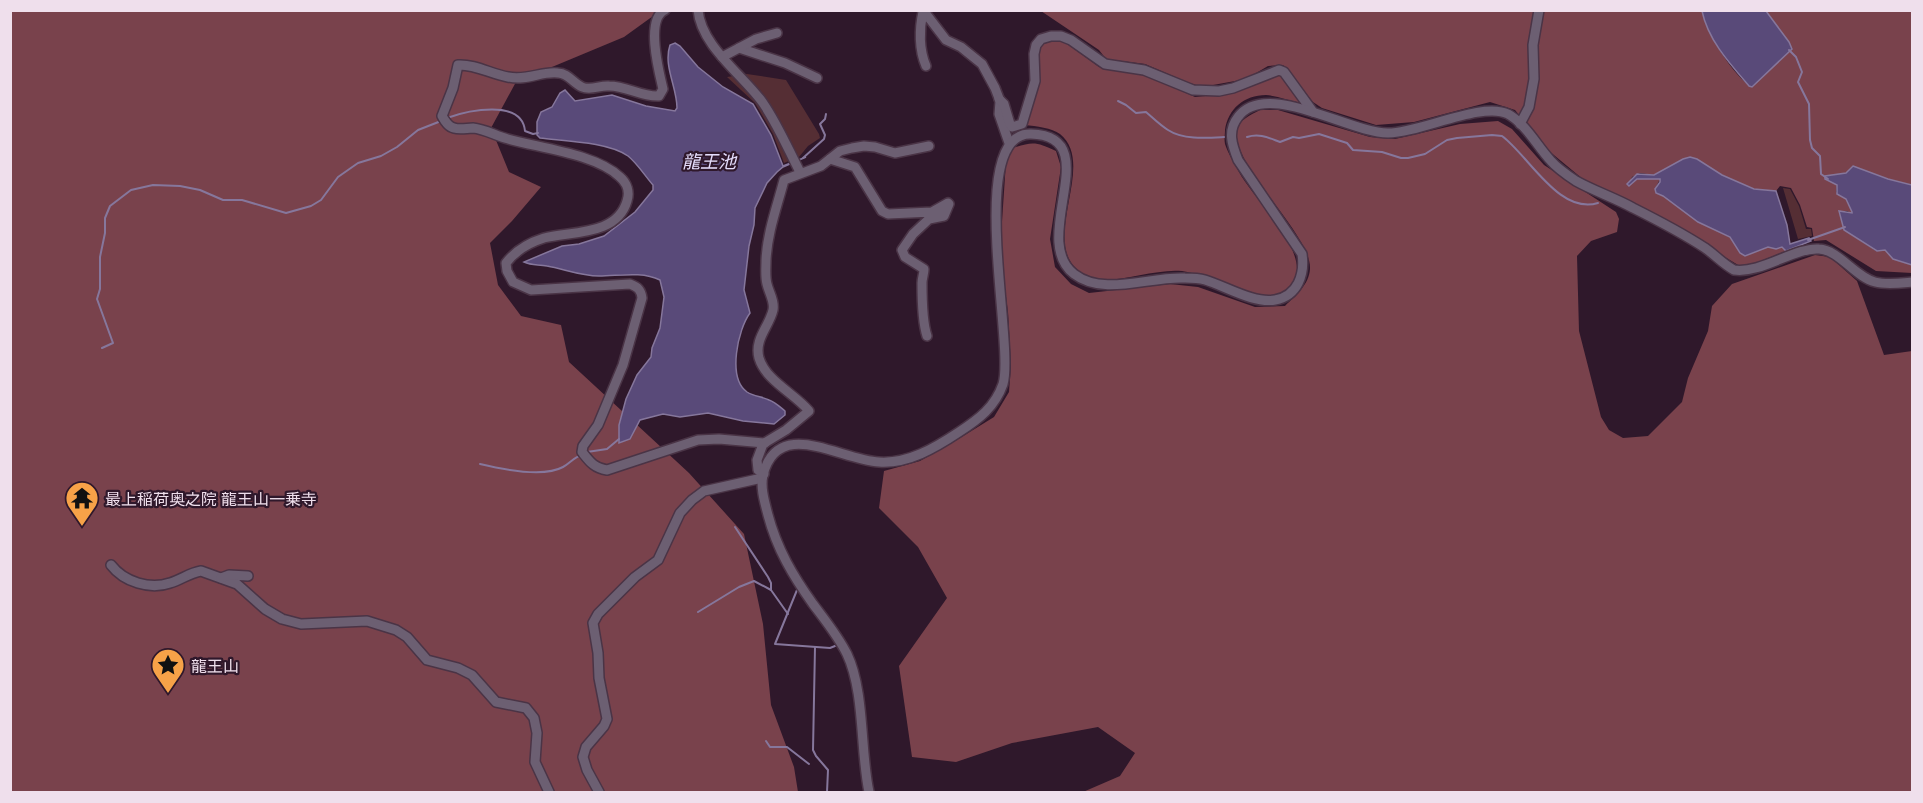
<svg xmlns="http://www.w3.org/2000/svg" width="1923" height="803" font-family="'Playfair Display','Noto Sans JP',serif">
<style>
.green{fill:#552e34}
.forest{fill:#79424c}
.water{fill:#594a79;stroke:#86779c;stroke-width:1.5}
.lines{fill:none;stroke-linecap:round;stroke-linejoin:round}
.stream{stroke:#86779c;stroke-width:2}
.minor-casing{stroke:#4a3446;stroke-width:12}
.minor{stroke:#6c5f72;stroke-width:9}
.labels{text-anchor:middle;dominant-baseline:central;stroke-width:4.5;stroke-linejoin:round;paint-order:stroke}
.poi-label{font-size:16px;fill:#efdfec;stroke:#2f182b;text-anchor:start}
.water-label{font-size:18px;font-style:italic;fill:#e5ddfc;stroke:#2f182b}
</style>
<rect width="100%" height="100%" fill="#2f182b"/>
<g class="green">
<path d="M747,74L786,80L819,134L820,138L808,146L799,157L784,163L773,134L755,103L727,77Z"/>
<path d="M1783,188L1790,189L1799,206L1806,229H1811L1812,236L1798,239Z"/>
</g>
<g class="forest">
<path d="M10,11H660L624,37L516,82L491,128L509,172L541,187L512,221L490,243L498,285L521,316L561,325L569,362L689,473L744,534L763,624L771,705L794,767L798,792H11Z"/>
<path d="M1041,11H1702C1706,32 1733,76 1752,87L1789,42L1766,11H1912V185L1888,179L1853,166L1847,173L1826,176L1837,185L1836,192L1846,199L1852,212L1853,214L1847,211H1839L1844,230L1876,251L1885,250L1893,259L1912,265V273L1876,271L1826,240L1814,241L1812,228L1807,227L1800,205L1791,188L1780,186L1776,191L1754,189L1722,175L1691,157L1683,159L1654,175L1640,173L1632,177L1629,186L1637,179H1660L1655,189L1656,193L1663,196L1698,222L1730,237L1740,253C1753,256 1754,250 1766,248C1772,247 1776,249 1782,247L1786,251L1743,268L1692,237L1584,180L1549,151L1515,110L1490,102L1414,122L1376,125L1322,108L1313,102L1283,65L1268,66L1246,79L1202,87L1187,82L1145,64L1106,59L1099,50Z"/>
<path d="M1053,38L1062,40L1099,67L1117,71L1141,73L1195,97L1227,94L1279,73L1285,78L1301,103C1290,101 1277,96 1266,95C1244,95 1228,109 1225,130C1225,135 1224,139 1225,144C1228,153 1234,163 1239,172C1253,199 1315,255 1292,285C1287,290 1280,296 1273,296C1251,298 1229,284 1208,277C1200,274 1191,273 1182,271C1156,268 1113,285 1092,278C1028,254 1101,167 1060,134C1052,128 1036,126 1025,125L1038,48L1044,42Z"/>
<path d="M1260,110H1278L1370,137L1395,139L1460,124L1498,121L1512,129L1544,165L1616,212L1619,219L1617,232L1591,241L1577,256L1579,331L1601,417L1609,430L1623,438L1648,436L1682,402L1688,378L1708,331L1712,306L1732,284L1815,255L1830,257L1857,281L1884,355L1912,351V792H1083L1120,776L1135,753L1098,727L1012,743L956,762L912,757L899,666L947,598L918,547L879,508L884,471L920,461L960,438L994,417L1009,392L1011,365L1008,312L1000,251L1006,162L1013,148C1033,141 1037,142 1056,151L1061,167L1050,239L1055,267L1071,284L1089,293L1170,284L1198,287L1255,307L1285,306C1295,296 1309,285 1310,269C1312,231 1216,154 1241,122C1246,117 1254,113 1260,110Z"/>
</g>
<g class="water">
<path d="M1702,11H1766L1789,42L1792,49L1752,87L1749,86C1730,64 1708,40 1702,11Z"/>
<path d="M675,43L680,46L698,67L723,87L753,104L771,135L783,166L806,157L783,167L777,172L767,183L755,208L754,225L749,246L744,290L750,313C738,329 727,378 747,392C753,396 763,397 769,400C775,402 780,407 785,411V415L774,424L743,421L708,413L680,417L663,414L640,420L630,439L619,443V425L626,399L637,375L651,357L652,348L660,328L664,297L660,280C641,271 619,276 599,276C581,276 564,269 547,266C539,264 532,266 524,262L562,246L579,244L604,236L635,212L653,190V185C645,176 637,163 628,156C609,142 565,141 540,138L537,135V122L541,112L552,107L560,93L565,90L575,101L612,95L646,106L675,111L677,108C677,87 663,66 670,45Z"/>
<path d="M1690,157L1697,159L1722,175L1754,189L1776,191L1787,225L1790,244L1809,238L1811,241L1786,251L1782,247L1776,249L1768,247L1745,256L1740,253L1730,237L1698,222L1663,196L1656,193L1655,189L1660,182V179H1637L1629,186L1627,184L1637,174L1654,175L1683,159Z"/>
<path d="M1853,166L1888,179L1912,185V265L1893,259L1885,250L1877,251L1844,230L1839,211L1852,213V212L1846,199L1837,194V185L1825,179V176L1846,173Z"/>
</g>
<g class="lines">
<g class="stream">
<path d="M1789,50L1796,57L1802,72L1798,82L1809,104L1810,140L1812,148L1820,156L1821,174L1828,179"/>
<path d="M1118,101L1126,105L1136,113L1146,112C1153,118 1160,125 1168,130C1183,140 1207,138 1224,137"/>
<path d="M447,118C466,111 522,98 525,131L533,134L538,133"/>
<path d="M1247,137C1260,133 1269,138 1280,142L1293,137L1299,138L1319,134L1347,143L1353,150L1382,152L1401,158H1408L1425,154L1447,140L1457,138L1492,135L1502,136C1529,156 1559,215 1598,203"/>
<path d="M803,158L824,139L825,135L820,124L825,119L826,114"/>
<path d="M1808,240L1845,227"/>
<path d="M102,348L113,343L97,299L100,289V257L105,233V218L110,206L131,190L153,185L180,186L200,190L223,200H242L286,213L311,206L321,200L338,177L358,163L381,156L397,147L418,130L441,121"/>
<path d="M587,452L607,449L619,439"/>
<path d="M480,464C501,469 543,478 563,467C570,463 574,457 582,455"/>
<path d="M735,527L768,577L771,583V590"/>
<path d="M797,590L775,644L830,648L835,646"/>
<path d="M698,612L739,587L754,581L771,590L788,614"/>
<path d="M815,647L813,750L816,756L828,770L827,792"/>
<path d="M766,741L770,747H787L809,764"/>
</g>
<defs>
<g id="minor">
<path d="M665,10C645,19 659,72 663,89L659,96C641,97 627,86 609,86C600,85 591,91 582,87C573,83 568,73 558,73C541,71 528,81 508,77C491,74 475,64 458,65L453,88L442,116C445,121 448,127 454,128C460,130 467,128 473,128C485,129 496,136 508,139C540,148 596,154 620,177C627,183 630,192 627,201C617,236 571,231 544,238C528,243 516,250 506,263L507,271L513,282L531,290L630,284C638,287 641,290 642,298L623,365L598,425L583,446L582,452C590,462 594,468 607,470L698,440L719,439L765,443"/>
<path d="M698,10C701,46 743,75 763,103C778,125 788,149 800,172"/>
<path d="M923,10L946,40L961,47L982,64L995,88L1000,101L999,114L1009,143"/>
<path d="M923,12C919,29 919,50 926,66"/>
<path d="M739,48L785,63L817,78"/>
<path d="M722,57L756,39L777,33"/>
<path d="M999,99L1004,104L1010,124L1012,127L1022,124L1035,81L1034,54L1036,45L1041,39L1051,36H1061L1071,40L1105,64L1144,70L1193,90L1219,91L1233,88L1279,70L1284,72L1313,112"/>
<path d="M1520,124L1529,107L1534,79L1533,45L1539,10"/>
<path d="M830,159L855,167L882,211L888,214L932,212L948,203L949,204L944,216L929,219L913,234L902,250L905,257L924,269C924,274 922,278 922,283C922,299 922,321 927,336"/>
<path d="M764,474L758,470L757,460L763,444L786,430L809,411C794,393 766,381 759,358C754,339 769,327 773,310C775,301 769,293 767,284C765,277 766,268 766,261C767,233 777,207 784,180L821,166L840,151L852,148L864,146L875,147L895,153L929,146"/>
<path d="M111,565C124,582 150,590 170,583C181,580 189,573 201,571L237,584L265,609L282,619L301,624L367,621L396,630L407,637L427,660L458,668L472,675L496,702L526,708L534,718L537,733L535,762L549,792"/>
<path d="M221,578L229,575L248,576"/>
<path d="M599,792L587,770L583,757L586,747L604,726L607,719L599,678L598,653L593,623L598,614L635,577L658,560L680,513L692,500L704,491L762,478"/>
<path d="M869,792C860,750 865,692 847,654C838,636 825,620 813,604C793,576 777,549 768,515C765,503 760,488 763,475C778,416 840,460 879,462C908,464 935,448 959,432C979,419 995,407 1003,384C1015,344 965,132 1031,134C1108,136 1028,239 1074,274C1104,297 1149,276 1185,278C1191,278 1198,278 1205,280C1225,286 1254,304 1275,300C1298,296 1305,274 1302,254L1238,160C1232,145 1227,131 1238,117C1266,79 1349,133 1388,133C1420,133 1482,101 1508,114C1526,124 1537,146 1551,161C1557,168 1567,175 1576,181C1594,191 1615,198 1633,208C1657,220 1682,233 1705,248C1715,255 1723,264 1734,270C1761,274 1795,247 1819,249C1839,250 1855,277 1875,282C1887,285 1901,283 1912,282"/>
</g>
</defs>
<use href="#minor" class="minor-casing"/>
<use href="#minor" class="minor"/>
</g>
<defs>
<symbol id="temple-pin" viewBox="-11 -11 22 30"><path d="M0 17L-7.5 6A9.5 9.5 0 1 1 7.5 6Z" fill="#f7a248" stroke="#2f182b"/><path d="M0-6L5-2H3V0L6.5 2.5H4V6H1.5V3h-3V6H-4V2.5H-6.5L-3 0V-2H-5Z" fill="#111"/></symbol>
<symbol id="sight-pin" viewBox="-11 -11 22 30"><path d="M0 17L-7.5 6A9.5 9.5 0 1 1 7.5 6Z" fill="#f7a248" stroke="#2f182b"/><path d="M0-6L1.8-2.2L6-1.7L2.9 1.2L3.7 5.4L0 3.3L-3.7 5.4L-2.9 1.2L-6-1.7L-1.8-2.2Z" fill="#111"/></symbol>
</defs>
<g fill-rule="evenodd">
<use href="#temple-pin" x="63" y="479" width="38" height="52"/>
<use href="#sight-pin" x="149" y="646" width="38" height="52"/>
</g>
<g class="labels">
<g class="poi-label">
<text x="105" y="498">最上稲荷奥之院 龍王山一乗寺</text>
<text x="191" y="665">龍王山</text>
</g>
<g class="water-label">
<text x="709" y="161">龍王池</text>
</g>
</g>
<rect width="1923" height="803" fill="none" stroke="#efdfec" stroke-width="24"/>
</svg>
